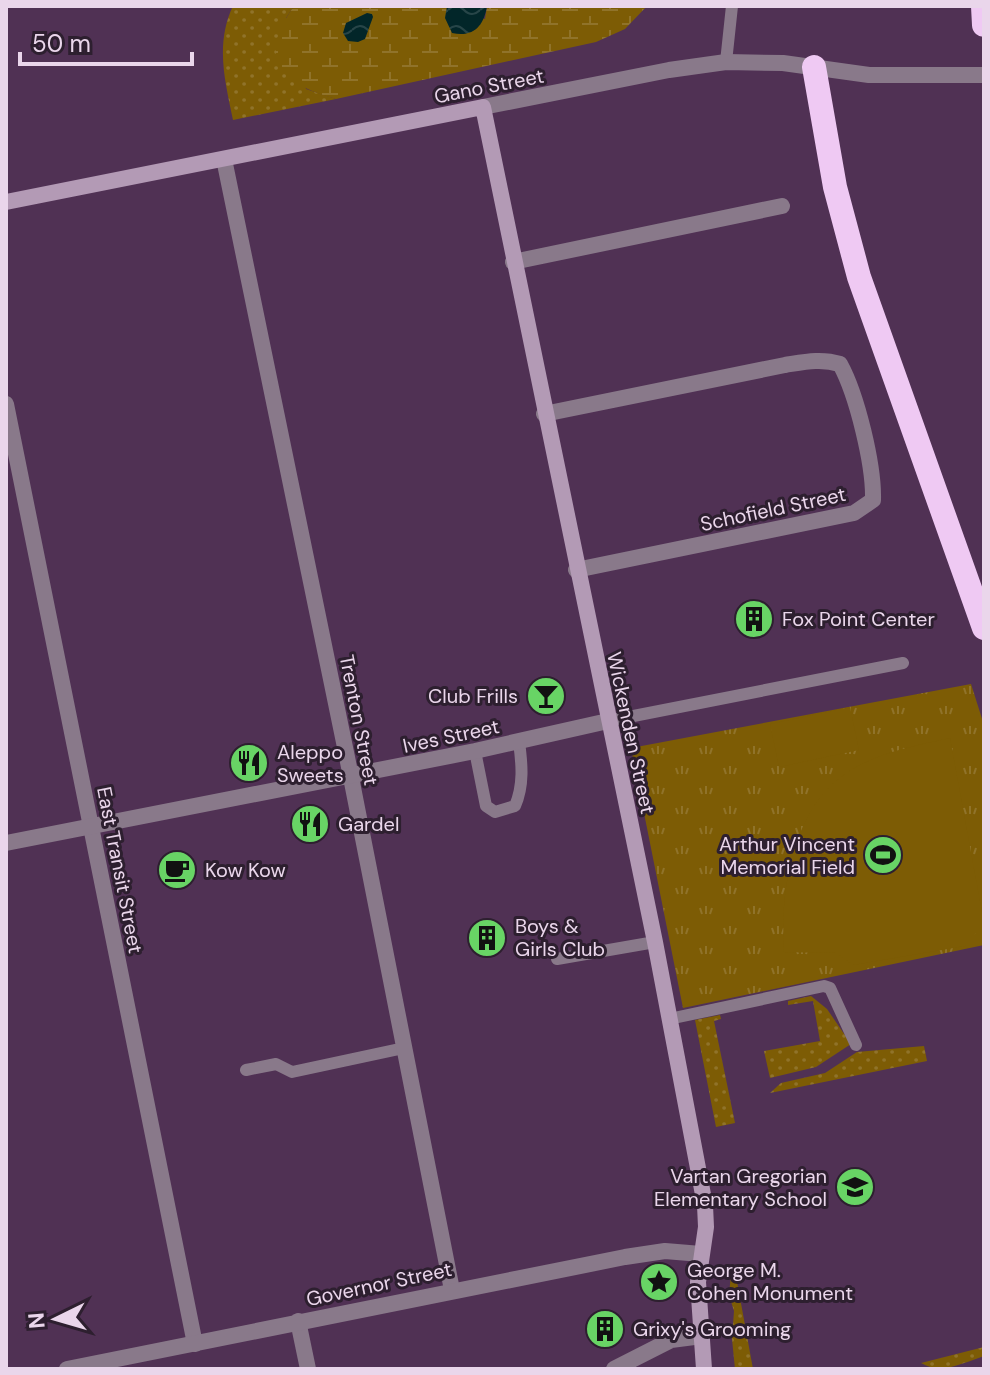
<svg xmlns="http://www.w3.org/2000/svg" width="990" height="1375" font-family="'DM Sans',sans-serif">
<style>
.grass{fill:url(#grass-dots)}
.wetland{fill:url(#wetland-marsh)}
.park{fill:url(#park-tufts)}
.garden{fill:#7d5c05}
.water{fill:url(#water-waves)}
.lines{fill:none;stroke-linecap:round;stroke-linejoin:round}
.service{stroke:#89798a;stroke-width:12}
.minor{stroke:#89798a;stroke-width:16}
.tertiary{stroke:#89798a;stroke-width:16}
.secondary{stroke:#b39ab5;stroke-width:16}
.motorway{stroke:#efc9f3;stroke-width:24}
.labels{text-anchor:middle;dominant-baseline:central;stroke-width:6;stroke-linejoin:round;paint-order:stroke}
.street-label{font-size:20px;fill:#ead6eb;stroke:#2d1f2f}
.poi-label{font-size:20px;fill:#ead6eb;stroke:#2d1f2f;text-anchor:start}
</style>
<defs>
<pattern id="grass-dots" width="8" height="8" patternUnits="userSpaceOnUse" patternTransform="scale(2)"><rect width="8" height="8" fill="#7d5c05"/><path d="M2 2h.1M6 6h.1" fill="none" stroke="#90732a" stroke-width="1.8" stroke-linecap="round"/></pattern>
<pattern id="wetland-marsh" width="20" height="14" patternUnits="userSpaceOnUse" patternTransform="scale(2)"><rect width="20" height="14" fill="#7d5c05"/><path d="M1 5h8M5 5V1M11 12h8M15 12V8" fill="none" stroke="#90732a"/></pattern>
<pattern id="park-tufts" width="24" height="20" patternUnits="userSpaceOnUse" patternTransform="scale(2)"><rect width="24" height="20" fill="#7d5c05"/><path d="M3 7l-1-3M5 7V3M7 7l1-3M15 17l-1-3M17 17v-4M19 17l1-3" fill="none" stroke="#90732a"/></pattern>
<pattern id="water-waves" width="16" height="10" patternUnits="userSpaceOnUse" patternTransform="scale(2)"><rect width="16" height="10" fill="#022629"/><path d="M0 5q4-4 8 0t8 0" fill="none" stroke="#274548"/></pattern>
</defs>
<rect width="100%" height="100%" fill="#503154"/>
<g class="grass">
<path d="M233,6H294L286,18L306,89L336,99L233,120C225,81 215,44 233,6Z"/>
<path d="M811,996L827,1009L851,1044L816,1067L770,1078L764,1051L820,1041L813,1001L788,1005V1001Z"/>
<path d="M720,1015L721,1019L714,1021L735,1123L716,1127L695,1020Z"/>
<path d="M924,1046L927,1061L770,1093L781,1083L825,1073L857,1052Z"/>
<path d="M734,1273L736,1276L753,1369H735L732,1339L734,1311L729,1295L731,1274Z"/>
<path d="M984,1347V1356C963,1363 941,1375 921,1363Z"/>
</g>
<path class="wetland" d="M294,6H447L485,19L487,6H647L625,29L596,42L336,99C281,84 256,59 294,6Z"/>
<path class="park" d="M971,684L984,725V945L683,1008L631,748Z"/>
<g class="garden">
<path d="M850,707L859,750L779,767L770,724Z"/>
<path d="M950,738L984,923L965,946L853,965L836,953L784,952C782,915 784,883 795,848C820,767 874,754 950,738Z"/>
</g>
<g class="water">
<path d="M447,6H487C484,25 474,38 452,33L445,18Z"/>
<path d="M367,13L372,14L373,17L365,39L358,42L348,41L343,33L346,23Z"/>
</g>
<g class="lines">
<g class="service">
<path d="M726,62L732,6"/>
<path d="M608,721L903,663"/>
<path d="M475,751L486,806L495,812L515,806C524,785 522,764 519,742"/>
<path d="M557,959L655,942"/>
<path d="M669,1019L824,986L830,988L856,1045"/>
<path d="M246,1070L276,1064L292,1072L404,1048"/>
</g>
<g class="minor">
<path d="M224,159L347,757L452,1290"/>
<path d="M513,262L782,206"/>
<path d="M6,404L195,1344"/>
<path d="M544,414L785,365C804,362 821,358 840,364C857,395 874,465 873,500L854,513L576,570"/>
<path d="M298,1321L308,1369"/>
<path d="M67,1369L625,1257L665,1251L701,1254"/>
<path d="M614,1369L671,1340L702,1336"/>
</g>
<g class="tertiary">
<path d="M483,107L669,70L726,62L783,63L869,75H984"/>
<path d="M6,843L475,751L608,721"/>
</g>
<path class="secondary" d="M6,202L483,107L655,942L705,1205L706,1227L698,1282L704,1369"/>
<g class="motorway">
<path d="M983,6L984,25"/>
<path d="M814,67L835,187L859,277L984,628"/>
</g>
</g>
<defs>
<symbol id="building-disc" viewBox="-11 -11 22 22"><circle r="9.5" fill="#68d465" stroke="#2d1f2f"/><path d="M-4-6H4V6H1V3H-1V6H-4ZM-2.5-4.3h1.7v1.8h-1.7ZM.8-4.3h1.7v1.8H.8ZM-2.5-1h1.7V.8h-1.7ZM.8-1h1.7V.8H.8Z" fill="#111"/></symbol>
<symbol id="bar-disc" viewBox="-11 -11 22 22"><circle r="9.5" fill="#68d465" stroke="#2d1f2f"/><path d="M-6-5H6L.8 .8V4.5H3.5V6h-7V4.5H-.8V.8Z" fill="#111"/></symbol>
<symbol id="restaurant-disc" viewBox="-11 -11 22 22"><circle r="9.5" fill="#68d465" stroke="#2d1f2f"/><path d="M-5-6h1v4h1v-4h1v4h1v-4h1v5L-1.5 .5V6h-2V.5L-5-1ZM5-6V6H3V1.5H1.5Q1.5-4 5-6Z" fill="#111"/></symbol>
<symbol id="stadium-disc" viewBox="-11 -11 22 22"><circle r="9.5" fill="#68d465" stroke="#2d1f2f"/><path d="M0-5a6.5 5 0 1 0 0 10a6.5 5 0 1 0 0-10ZM-3.5-1.8h7v3.6h-7Z" fill="#111"/></symbol>
<symbol id="cafe-disc" viewBox="-11 -11 22 22"><circle r="9.5" fill="#68d465" stroke="#2d1f2f"/><path d="M-5.5-4.5H6V0H3Q3 3.5 0 3.5H-2.5Q-5.5 3.5-5.5 0ZM3-3.2v2h1.7v-2ZM-6 4.5H4V6H-6Z" fill="#111"/></symbol>
<symbol id="school-disc" viewBox="-11 -11 22 22"><circle r="9.5" fill="#68d465" stroke="#2d1f2f"/><path d="M0-5L7-2L0 1L-7-2ZM-4 1L0 2.5L4 1V4Q0 6-4 4Z" fill="#111"/></symbol>
<symbol id="sight-disc" viewBox="-11 -11 22 22"><circle r="9.5" fill="#68d465" stroke="#2d1f2f"/><path d="M0-6L1.8-2.2L6-1.7L2.9 1.2L3.7 5.4L0 3.3L-3.7 5.4L-2.9 1.2L-6-1.7L-1.8-2.2Z" fill="#111"/></symbol>
</defs>
<g fill-rule="evenodd">
<use href="#building-disc" x="732" y="597" width="44" height="44"/>
<use href="#bar-disc" x="524" y="674" width="44" height="44"/>
<use href="#restaurant-disc" x="227" y="741" width="44" height="44"/>
<use href="#restaurant-disc" x="288" y="802" width="44" height="44"/>
<use href="#stadium-disc" x="861" y="833" width="44" height="44"/>
<use href="#cafe-disc" x="155" y="848" width="44" height="44"/>
<use href="#building-disc" x="465" y="916" width="44" height="44"/>
<use href="#school-disc" x="833" y="1165" width="44" height="44"/>
<use href="#sight-disc" x="637" y="1260" width="44" height="44"/>
<use href="#building-disc" x="583" y="1307" width="44" height="44"/>
</g>
<g class="labels">
<g class="street-label">
<text transform="translate(489 86) rotate(-11)">Gano Street</text>
<text transform="translate(773 509) rotate(-12)">Schofield Street</text>
<text transform="translate(359 720) rotate(79)">Trenton Street</text>
<text transform="translate(631 733) rotate(78)">Wickenden Street</text>
<text transform="translate(451 736) rotate(-12)">Ives Street</text>
<text transform="translate(120 870) rotate(79)">East Transit Street</text>
<text transform="translate(379 1284) rotate(-12)">Governor Street</text>
</g>
<g class="poi-label">
<text x="782" y="619">Fox Point Center</text>
<text x="518" y="696" text-anchor="end">Club Frills</text>
<text x="277" y="752">Aleppo<tspan x="277" dy="23">Sweets</tspan></text>
<text x="338" y="824">Gardel</text>
<text x="855" y="844" text-anchor="end">Arthur Vincent<tspan x="855" dy="23">Memorial Field</tspan></text>
<text x="205" y="870">Kow Kow</text>
<text x="515" y="926">Boys &amp;<tspan x="515" dy="23">Girls Club</tspan></text>
<text x="827" y="1176" text-anchor="end">Vartan Gregorian<tspan x="827" dy="23">Elementary School</tspan></text>
<text x="687" y="1270">George M.<tspan x="687" dy="23">Cohen Monument</tspan></text>
<text x="633" y="1329">Grixy's Grooming</text>
</g>
</g>
<rect width="990" height="1375" fill="none" stroke="#ead6eb" stroke-width="16"/>
<g transform="translate(56 1319) rotate(265)" stroke="#2d1f2f" stroke-width="6" paint-order="stroke">
<path d="M0-6L14 30L0 20L-14 30Z" fill="#ead6eb"/>
<text y="-12" font-size="22" font-weight="bold" text-anchor="middle" fill="#ead6eb">N</text>
</g>
<path d="M20 52v12h172v-12" fill="none" stroke="#ead6eb" stroke-width="4"/>
<text x="32" y="52" font-size="24" fill="#ead6eb" stroke="#2d1f2f" stroke-width="6" paint-order="stroke">50 m</text>
</svg>
